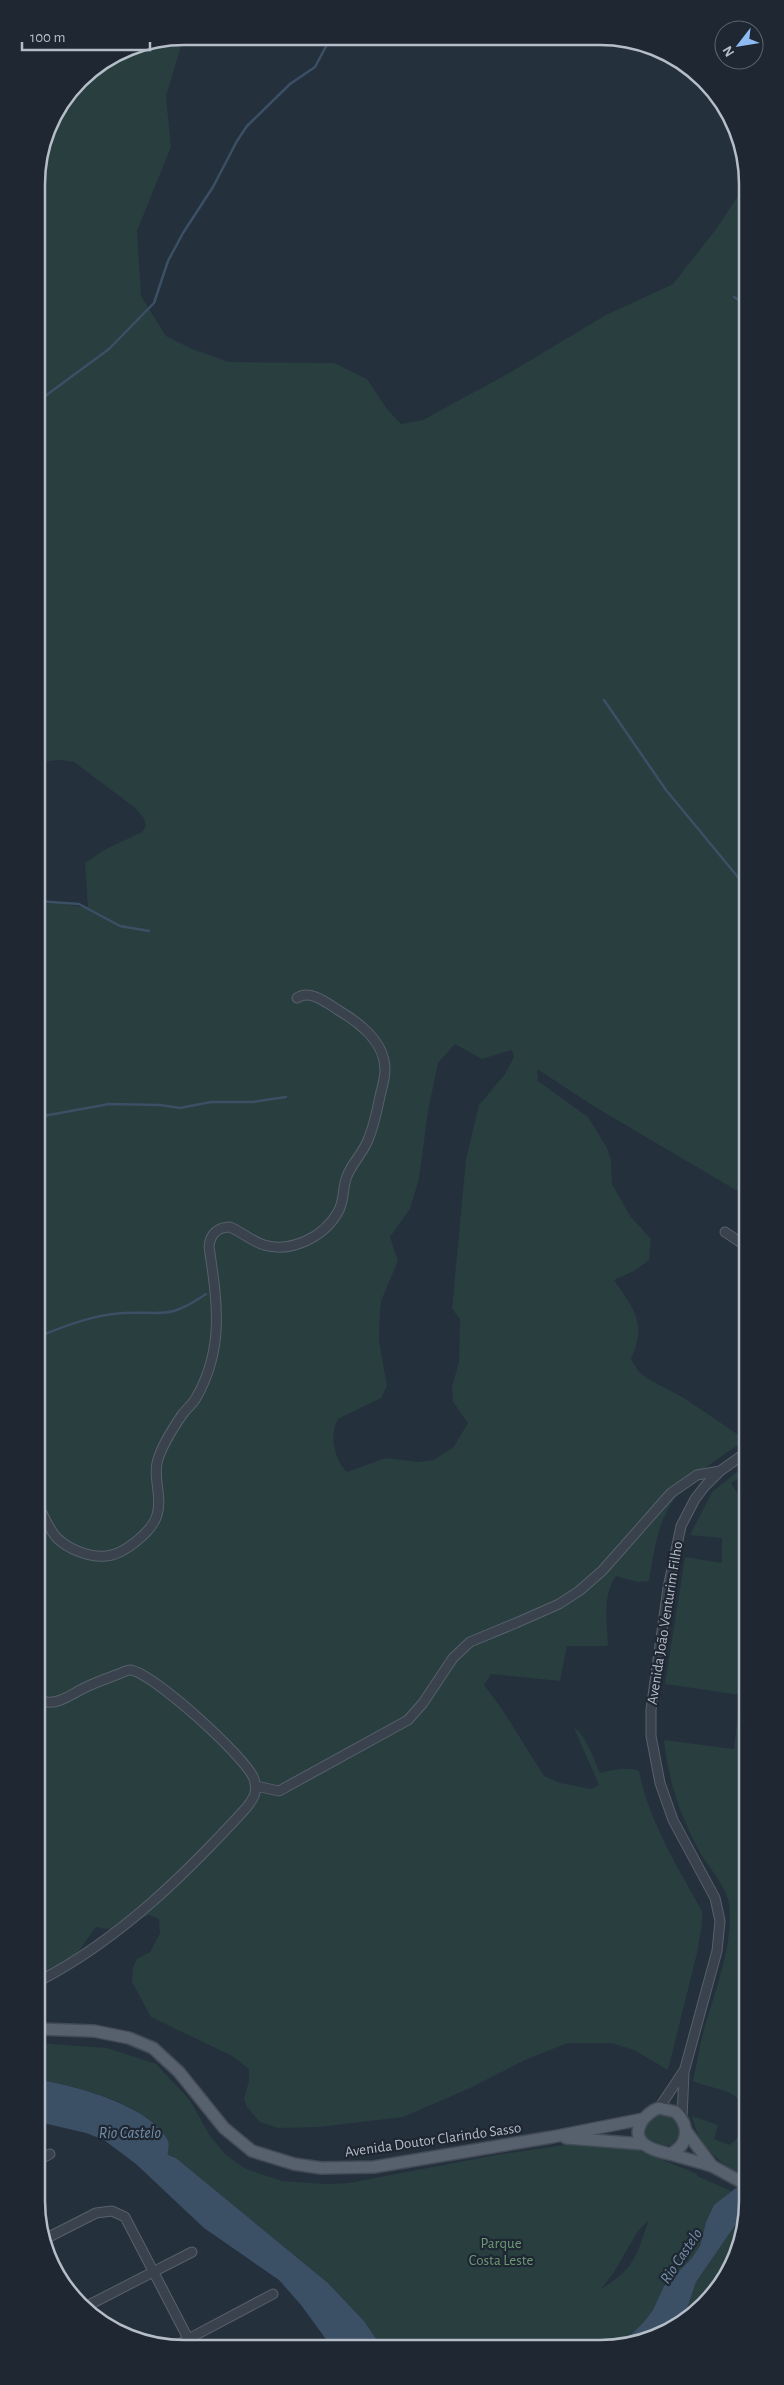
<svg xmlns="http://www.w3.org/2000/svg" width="784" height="2385" font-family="'Alegreya Sans',sans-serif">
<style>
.green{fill:#283e3f;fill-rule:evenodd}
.water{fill:#3b4f65}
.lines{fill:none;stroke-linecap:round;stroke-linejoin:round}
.stream{stroke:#3b4f65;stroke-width:2.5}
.minor-casing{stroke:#57606b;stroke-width:11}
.major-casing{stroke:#424b56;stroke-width:14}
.minor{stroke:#39424d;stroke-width:9}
.major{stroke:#57616d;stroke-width:11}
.labels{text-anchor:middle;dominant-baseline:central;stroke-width:4.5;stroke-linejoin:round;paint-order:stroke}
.street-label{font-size:15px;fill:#b5bdc8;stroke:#1e2732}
.park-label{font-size:15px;fill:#6d9874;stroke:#1e2732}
.water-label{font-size:16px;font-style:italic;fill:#7690aa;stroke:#1e2732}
.rim{fill:none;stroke:#b5bdc8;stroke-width:2.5}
</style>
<rect width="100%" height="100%" fill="#25303d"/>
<g class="green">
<path d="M184,36L166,96L171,147L137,231L141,296L166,336L192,349L229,362L334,363L367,379L387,409L401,424L423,420L511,372L606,315L673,284L717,228L745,185L746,1196L595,1107L537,1069L538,1081L588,1117L607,1148L611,1160L612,1184L630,1216L651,1239L649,1260L634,1271L614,1280C635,1310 647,1324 631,1359L638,1371L648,1379L684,1398L746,1440C718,1458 684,1480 667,1511C656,1532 653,1558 649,1581L637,1582L616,1576C602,1595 607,1623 608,1646H567L560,1681L491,1674L484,1685L502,1709L544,1776L560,1783L591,1789L599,1785L574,1728C585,1733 595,1762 600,1773C611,1770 629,1766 639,1771C650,1824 677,1865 702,1911V1924L697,1953L668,2070L634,2050L611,2043H568L527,2059L468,2089L403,2117L319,2127L278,2128L260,2122L247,2107L244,2099L249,2081V2069L232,2056L151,2017L132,1982L133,1967L137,1959L150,1952L160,1933L159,1919L149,1915C128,1924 120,1933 96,1927L68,1966L39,1982L38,1466L43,1417L38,1410L37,920L46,904L52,902L88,908L85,863L104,850L142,832L146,826L144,818L134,807L74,762L61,760L37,762V174L52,118L86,73L128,47ZM455,1044L482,1059L512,1050L514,1057L505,1074L479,1105L466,1159L452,1309L460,1319L459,1362L452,1387L453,1402L468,1423L453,1448L433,1460L418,1462L386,1458L347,1472C334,1460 329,1435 338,1419L381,1398L387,1386L379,1341L380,1311L381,1301L398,1261L390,1237L410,1209L419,1179L428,1111L438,1063Z"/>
<path d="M737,1472L741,1477L731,1483L745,1506L747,1505V1949C741,1978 741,2015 747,2044V2174L744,2177C719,2162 698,2146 692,2116L718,2125L714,2139L729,2145C737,2141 741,2132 743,2123C749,2087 716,2092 693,2081C697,2063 700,2044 705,2026C716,1989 734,1942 729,1904C726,1886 710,1869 701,1854C681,1819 668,1780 664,1740L734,1749L740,1695L665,1684L685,1557L722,1563V1538L690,1535L712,1492Z"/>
<path d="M39,2043L107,2048L156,2064L189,2099L210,2136L226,2155L246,2169L282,2181L327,2184L349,2183L496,2155L578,2143L639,2150L697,2174V2176L733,2192L726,2196L706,2222L700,2246L691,2259L664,2286L653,2310L643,2323L619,2346H381L364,2321L328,2283L176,2158L168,2155C166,2146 161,2130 154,2124C129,2100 73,2085 39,2080ZM649,2220C636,2255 636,2268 601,2289L614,2272L638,2231Z"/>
<path d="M658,2114L674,2118L681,2128L680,2136L671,2145C656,2148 643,2142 643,2126Z"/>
<path d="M747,2208L737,2257L711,2299L674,2329L667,2332L686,2312L696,2282Z"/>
</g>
<g class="water">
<path d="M747,1949V2044L740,2001Z"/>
<path d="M39,2080C74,2085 152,2106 168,2141C170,2146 167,2150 168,2155L176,2158L328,2283L364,2321L381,2346H331L301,2305L279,2280L204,2228L136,2164L104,2140L86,2133L39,2122Z"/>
<path d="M747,2168V2208L696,2282L686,2312L667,2332L629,2346H619L643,2323L653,2310L664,2286L691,2259L700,2246L706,2222L714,2205L745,2181Z"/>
</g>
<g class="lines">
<g class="stream">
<path d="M734,297L745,304"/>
<path d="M37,402L109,349L154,303L168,261L183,233L213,187L237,141L247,126L290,84L315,67L331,37"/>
<path d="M604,700L666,790L742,882L746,890"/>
<path d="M37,901L79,904L120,926L149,931"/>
<path d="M38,1117L109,1104L160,1105L180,1108L211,1102H253L286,1097"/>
<path d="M38,1337C64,1326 93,1315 123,1313C164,1311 168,1320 206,1294"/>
</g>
<defs>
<g id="minor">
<path d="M725,1232L746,1246"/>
<path d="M38,1505C44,1517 48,1528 57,1538C68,1549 90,1558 106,1556C123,1555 152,1532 157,1515C163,1497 152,1477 158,1459C163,1444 173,1428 182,1415C186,1409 192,1405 196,1398C225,1348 217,1300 209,1247C210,1234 218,1227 230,1227C242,1232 251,1241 264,1245C291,1253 324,1237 338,1212C345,1200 342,1188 347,1176C352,1163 363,1153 368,1140C374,1126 377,1111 380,1096C382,1088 385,1078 385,1070C385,1042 360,1023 338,1010C327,1003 310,989 297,998"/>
<path d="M38,1700C56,1707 68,1696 84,1688C94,1683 105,1679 116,1675C120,1674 126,1670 130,1670C151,1671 247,1758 254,1779C258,1791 254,1798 247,1807C187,1873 119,1940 39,1981"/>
<path d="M256,1786L279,1791L408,1720L423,1703L453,1658L470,1642L516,1623L559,1604L579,1591L602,1571L671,1493L697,1475L720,1471"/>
<path d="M659,2108L683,2072"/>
<path d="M682,2118L684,2072L717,1951L720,1921L715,1898L673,1820L660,1783L651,1736V1710L668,1588L681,1526L695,1499L705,1486L720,1471L747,1452"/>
<path d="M39,2160L50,2154"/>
<path d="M43,2240L96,2213L112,2211L125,2217L192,2346"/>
<path d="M83,2308L192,2252"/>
<path d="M175,2346L273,2294"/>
</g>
<g id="major">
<path d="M39,2029L94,2031L129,2038L153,2048L179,2072L224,2128L252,2151L294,2164L321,2168L374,2167L552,2137L643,2119"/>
<path d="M659,2108L676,2112C690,2126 689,2145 670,2154C661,2152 651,2150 644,2144C629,2132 646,2112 659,2108Z"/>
<path d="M686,2131L712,2166"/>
<path d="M566,2138L643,2144"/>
<path d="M670,2154L712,2166L747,2185"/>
</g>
</defs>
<use href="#minor" class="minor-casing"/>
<use href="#major" class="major-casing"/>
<use href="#minor" class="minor"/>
<use href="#major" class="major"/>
</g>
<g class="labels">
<g class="street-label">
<text transform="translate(665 1623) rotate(-81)">Avenida João Venturim Filho</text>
<text transform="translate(433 2140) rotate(-8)">Avenida Doutor Clarindo Sasso</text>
</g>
<g class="park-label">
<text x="501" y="2243">Parque<tspan x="501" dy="17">Costa Leste</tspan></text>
</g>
<g class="water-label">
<text x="130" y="2133">Rio Castelo</text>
<text transform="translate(681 2256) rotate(-56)">Rio Castelo</text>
</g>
</g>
<path d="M0 0H784V2385H0ZM184 45H600A139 139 0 0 1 739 184V2201A139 139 0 0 1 600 2340H184A139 139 0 0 1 45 2201V184A139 139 0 0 1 184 45Z" fill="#1e2732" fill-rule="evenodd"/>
<path class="rim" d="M184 45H600A139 139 0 0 1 739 184V2201A139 139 0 0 1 600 2340H184A139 139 0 0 1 45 2201V184A139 139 0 0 1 184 45Z"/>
<g transform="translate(739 45) rotate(239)"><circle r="24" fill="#1e2732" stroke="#5a636e"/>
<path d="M0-4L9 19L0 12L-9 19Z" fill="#8fbbf3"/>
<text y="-8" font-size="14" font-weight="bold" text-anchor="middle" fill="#b5bdc8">N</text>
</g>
<path d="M22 42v8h128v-8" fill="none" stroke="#b5bdc8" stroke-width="2.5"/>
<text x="30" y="42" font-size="15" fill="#b5bdc8" stroke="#1e2732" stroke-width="4" paint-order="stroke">100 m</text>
</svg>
